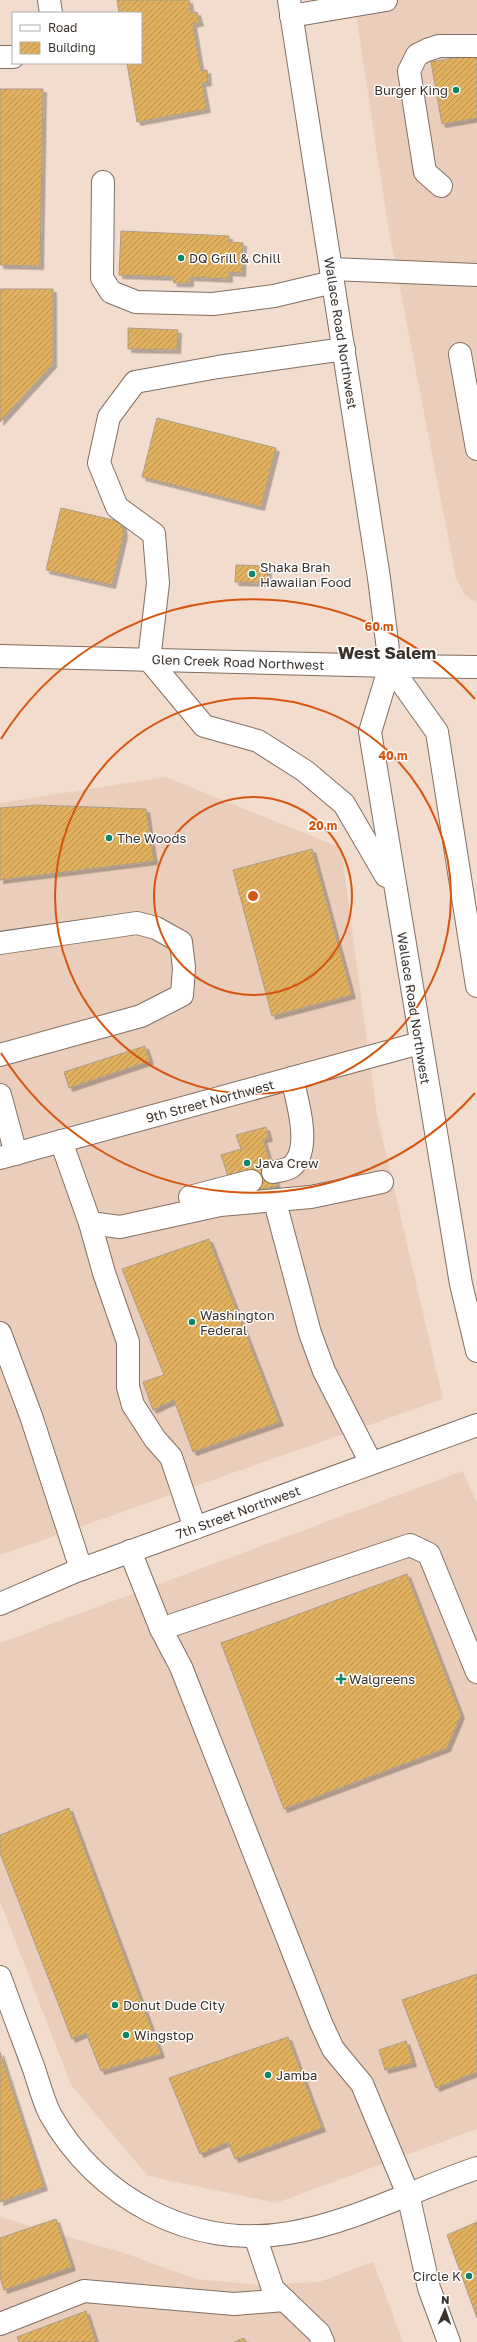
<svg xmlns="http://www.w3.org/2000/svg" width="477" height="2342" font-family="'Golos Text',sans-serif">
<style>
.built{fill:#eacebb}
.building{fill:url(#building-hatch);stroke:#aa9d8a;filter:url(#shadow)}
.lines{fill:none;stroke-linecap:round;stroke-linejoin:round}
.minor-casing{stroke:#826f62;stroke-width:24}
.major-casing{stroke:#826f62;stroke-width:24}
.minor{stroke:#fff;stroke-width:22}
.major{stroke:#fff;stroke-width:22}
.ring{fill:none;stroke:#d7550f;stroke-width:2}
.poi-dot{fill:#0b8566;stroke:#fff;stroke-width:1.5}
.labels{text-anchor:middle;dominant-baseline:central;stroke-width:3;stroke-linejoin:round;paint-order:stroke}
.poi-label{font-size:13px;fill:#3a322c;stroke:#fff;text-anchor:start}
.street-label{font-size:13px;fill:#3a322c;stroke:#fff}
.district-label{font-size:17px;font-weight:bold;fill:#3a322c;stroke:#fff}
.centre{fill:#d7550f;stroke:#fff;stroke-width:2}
.ring-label{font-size:12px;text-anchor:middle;font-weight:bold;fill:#d7550f;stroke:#fff;stroke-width:3;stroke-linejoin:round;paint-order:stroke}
</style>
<defs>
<pattern id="building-hatch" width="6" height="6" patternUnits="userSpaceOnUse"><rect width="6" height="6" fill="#e1b15f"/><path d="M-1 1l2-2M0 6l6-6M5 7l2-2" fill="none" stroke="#b7914f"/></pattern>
<filter id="shadow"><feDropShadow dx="3.5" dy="3.5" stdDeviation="0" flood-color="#0004"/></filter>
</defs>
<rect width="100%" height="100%" fill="#f1dccd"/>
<g class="built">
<path d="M354,0H477V603L465,595L456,578L388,226Z"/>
<path d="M166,777L341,848L377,1115L443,1399L0,1555V803Z"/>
<path d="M463,1471L477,1504V2129L276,2203L148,2176L71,2085L0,1901V1643Z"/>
<path d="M0,2217L124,2253L196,2279L259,2285L319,2282L373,2262L403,2342H0Z"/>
</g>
<g class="building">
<path d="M117,0H189L191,13L197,12L200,22L193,24L201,71L207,70L208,82L202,83L207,109L137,122L127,63H141V13H119Z"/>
<path d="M477,54V118L442,124L431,62Z"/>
<path d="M0,89H43L40,266L0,265Z"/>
<path d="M121,231L229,236V242L243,243L242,273L229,272V279L190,277V283H174L173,277L119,275Z"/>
<path d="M0,289H53V364L0,422Z"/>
<path d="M128,328L178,330L177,350L128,349Z"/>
<path d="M157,418L276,448L261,507L142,477Z"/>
<path d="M61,508L122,522L124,534L112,585L46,570Z"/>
<path d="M236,565L268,566L267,583L235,582Z"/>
<path d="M37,805L146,809L154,861L0,880V808Z"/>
<path d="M312,849L352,995L272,1016L233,870Z"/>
<path d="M145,1046L150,1061L69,1088L64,1072Z"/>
<path d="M266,1127L269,1138L263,1139L277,1186L254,1192L248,1170L228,1176L221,1155L241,1149L236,1135Z"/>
<path d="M209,1239L280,1422L193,1452L174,1400L153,1410L143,1382L164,1375L122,1269Z"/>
<path d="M407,1574L461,1715L447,1748L284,1809L221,1643Z"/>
<path d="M69,1808L161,2054L101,2071L86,2033L72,2039L0,1853V1835Z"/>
<path d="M477,1974V2072L436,2088L402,2000Z"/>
<path d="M288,2037L322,2128L235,2159L228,2142L200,2154L169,2078Z"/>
<path d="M406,2041L413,2063L385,2070L379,2050Z"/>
<path d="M0,2052L44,2187L0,2202Z"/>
<path d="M56,2219L72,2267L4,2290L0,2277V2238Z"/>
<path d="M477,2222V2318L447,2235Z"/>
<path d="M86,2311L96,2342H19L17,2337Z"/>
<path d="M244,2338L246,2342H234Z"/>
</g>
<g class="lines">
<defs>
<g id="minor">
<path d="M49,0L51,13"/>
<path d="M291,16L386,0"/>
<path d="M0,57H13"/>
<path d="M103,182L102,278L111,292L136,302L213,304L274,296L333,282"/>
<path d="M441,186L425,172L409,71L417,55L427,50L439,46H477"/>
<path d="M331,269L477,275"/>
<path d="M460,354L477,449"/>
<path d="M149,660L158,583L154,534L117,507L99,463L109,417L135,382L218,367L344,349"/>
<path d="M390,666L477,667"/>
<path d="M0,943L137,923L156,928L181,942L184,968L182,995L141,1016L0,1055"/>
<path d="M0,1095L16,1154"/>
<path d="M61,1141L90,1223L104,1273L128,1342V1387L133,1405L155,1439L171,1457L195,1528"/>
<path d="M0,1158L420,1043"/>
<path d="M273,1172C278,1171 286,1170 291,1167C313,1150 297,1101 292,1078"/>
<path d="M190,1197L251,1181"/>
<path d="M275,1202L310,1333L324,1371L371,1463"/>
<path d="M90,1223L120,1227L220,1205L311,1197L382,1182"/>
<path d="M0,1333L31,1416L81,1569"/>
<path d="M130,1551L161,1629L181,1667L321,2023L333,2049L362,2084L408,2194L429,2288L449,2342"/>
<path d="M0,1604L74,1572L477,1425"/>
<path d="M161,1629L410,1545L429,1554L477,1672"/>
<path d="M0,1977C11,2008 23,2039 34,2069C39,2084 43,2100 50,2114C97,2198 192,2250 289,2233C354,2222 415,2189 477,2168"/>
<path d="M255,2236L273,2289L319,2333L323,2342"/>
<path d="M0,2324L84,2291L234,2304L285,2300"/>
</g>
<g id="major">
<path d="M289,0L379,578L390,666L370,732L461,1284L477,1351"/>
<path d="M0,656L390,666"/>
<path d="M149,660L204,726L258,741L305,771L344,804L386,876"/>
<path d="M390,666L437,732L477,986"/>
</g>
</defs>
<use href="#minor" class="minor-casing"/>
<use href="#major" class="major-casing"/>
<use href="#minor" class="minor"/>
<use href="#major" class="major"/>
</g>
<g class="ring">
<circle cx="253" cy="896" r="99"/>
<circle cx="253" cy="896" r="198"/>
<path d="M475 1093A297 297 0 0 1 1 1053M1 739A297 297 0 0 1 475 699"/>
</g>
<g class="poi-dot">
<circle cx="456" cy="90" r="4"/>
<circle cx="181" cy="258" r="4"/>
<circle cx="252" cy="574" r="4"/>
<circle cx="109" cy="838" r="4"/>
<circle cx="247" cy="1163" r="4"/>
<circle cx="192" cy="1322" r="4"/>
<path d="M339 1673h4v4h4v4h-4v4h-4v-4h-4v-4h4z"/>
<circle cx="115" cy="2005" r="4"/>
<circle cx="126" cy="2035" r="4"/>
<circle cx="268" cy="2075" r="4"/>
<circle cx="469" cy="2276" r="4"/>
</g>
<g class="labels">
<g class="poi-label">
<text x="448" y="90" text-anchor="end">Burger King</text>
<text x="189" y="258">DQ Grill &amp; Chill</text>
<text x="260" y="567">Shaka Brah<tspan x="260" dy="15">Hawaiian Food</tspan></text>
<text x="117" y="838">The Woods</text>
<text x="255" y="1163">Java Crew</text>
<text x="200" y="1315">Washington<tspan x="200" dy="15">Federal</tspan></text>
<text x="349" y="1679">Walgreens</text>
<text x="123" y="2005">Donut Dude City</text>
<text x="134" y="2035">Wingstop</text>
<text x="276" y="2075">Jamba</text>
<text x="461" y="2276" text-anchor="end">Circle K</text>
</g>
<g class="street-label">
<text transform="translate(341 333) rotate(81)">Wallace Road Northwest</text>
<text transform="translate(238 662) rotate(2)">Glen Creek Road Northwest</text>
<text transform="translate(414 1008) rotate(81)">Wallace Road Northwest</text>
<text transform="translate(210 1101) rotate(-15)">9th Street Northwest</text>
<text transform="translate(238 1512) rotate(-20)">7th Street Northwest</text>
</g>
<g class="district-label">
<text x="387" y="652">West Salem</text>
</g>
</g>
<circle cx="253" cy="896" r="6" class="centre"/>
<g class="ring-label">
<text x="379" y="631">60 m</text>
<text x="393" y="760">40 m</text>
<text x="323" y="830">20 m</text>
</g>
<rect x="12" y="12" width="130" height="52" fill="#ffffff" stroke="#b0adab"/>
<rect x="20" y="25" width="20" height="6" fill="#ffffff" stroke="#b0adab"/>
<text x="48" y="32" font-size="12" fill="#3a322c">Road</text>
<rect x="20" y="42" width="20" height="12" fill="url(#building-hatch)" stroke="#b0adab"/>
<text x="48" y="52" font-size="12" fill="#3a322c">Building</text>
<g transform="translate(445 2310) rotate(2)" stroke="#ffffff" stroke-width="3" paint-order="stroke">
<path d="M0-3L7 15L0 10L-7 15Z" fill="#3a322c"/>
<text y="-6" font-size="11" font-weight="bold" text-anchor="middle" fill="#3a322c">N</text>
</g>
</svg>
